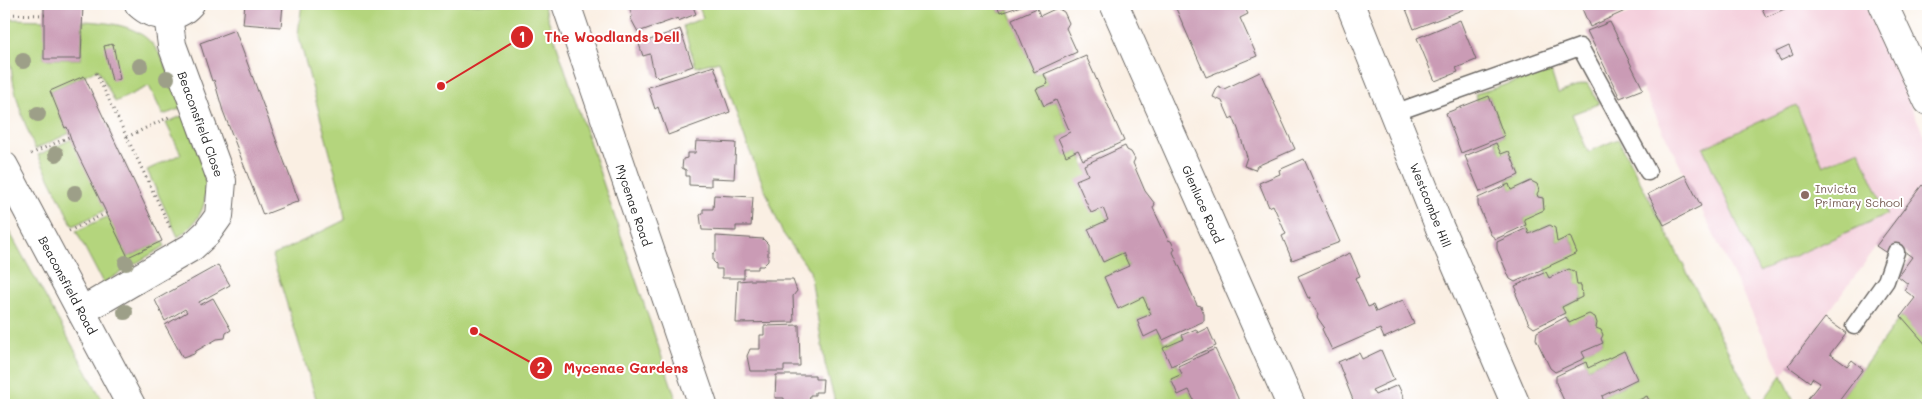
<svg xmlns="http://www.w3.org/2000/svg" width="1932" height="409" font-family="Mali,sans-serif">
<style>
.built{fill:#f4cfdc}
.green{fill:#b4d57d;stroke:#68784c}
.building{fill:#ca9bb5}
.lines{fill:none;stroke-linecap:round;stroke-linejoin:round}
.lane-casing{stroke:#6a6662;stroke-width:19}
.street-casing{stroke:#6a6662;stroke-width:30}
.secondary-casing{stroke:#6a6662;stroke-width:30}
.path{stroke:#6a6662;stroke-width:3;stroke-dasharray:1 4;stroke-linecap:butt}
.lane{stroke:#fff;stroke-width:16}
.street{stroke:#fff;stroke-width:28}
.secondary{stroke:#fff;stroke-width:28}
.tree{fill:#9d9f88}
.education-dot{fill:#8d6e63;stroke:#fff;stroke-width:2}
.labels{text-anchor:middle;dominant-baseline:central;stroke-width:4;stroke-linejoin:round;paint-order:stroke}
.street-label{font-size:12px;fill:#1c1c1c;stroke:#fff}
.education-label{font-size:12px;fill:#785e54;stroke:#fff;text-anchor:start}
.leader{fill:none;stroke:#d62828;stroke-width:2}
.callout-dot{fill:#d62828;stroke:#fff;stroke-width:2}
.mark-label{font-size:15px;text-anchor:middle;font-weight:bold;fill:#fff}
.callout-label{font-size:14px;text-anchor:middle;font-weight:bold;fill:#d62828;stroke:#fff;stroke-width:4;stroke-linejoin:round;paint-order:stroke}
</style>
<rect width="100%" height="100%" fill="#fff"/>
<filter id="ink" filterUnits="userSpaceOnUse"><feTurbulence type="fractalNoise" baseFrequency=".02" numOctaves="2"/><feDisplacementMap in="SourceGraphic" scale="10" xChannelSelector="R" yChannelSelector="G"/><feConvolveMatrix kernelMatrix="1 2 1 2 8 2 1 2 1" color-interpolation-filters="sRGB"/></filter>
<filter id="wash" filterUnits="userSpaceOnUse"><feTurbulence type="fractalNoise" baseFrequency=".0096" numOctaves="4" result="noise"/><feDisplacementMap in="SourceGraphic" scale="20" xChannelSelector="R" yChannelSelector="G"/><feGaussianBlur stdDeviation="1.12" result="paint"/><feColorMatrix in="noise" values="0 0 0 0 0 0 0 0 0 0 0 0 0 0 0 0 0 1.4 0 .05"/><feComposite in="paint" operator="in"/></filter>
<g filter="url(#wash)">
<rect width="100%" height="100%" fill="#faefe3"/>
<path class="built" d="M1628,4H1865L1928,144V177L1782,375L1610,22L1632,12Z"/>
<g class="green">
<path d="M302,4H543L678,405H318L272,256L345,220L342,198L298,34Z"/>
<path d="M698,4H996L1000,13L1009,10L1035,74L1042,71L1048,84L1036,89L1043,106L1056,100L1070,132L1058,138L1066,156L1078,150L1108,220L1088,229L1103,262L1123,253L1129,266L1104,277L1118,308L1143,297L1151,314L1137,320L1144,336L1158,330L1164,342L1182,335L1184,339L1163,348L1177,363L1182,374L1171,379L1178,394L1189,390L1196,405H836L825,364L810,271L782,232L746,142L719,61L696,67L683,26L703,18Z"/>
<path d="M9,19L45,20L44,59H81L83,21C156,24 159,47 182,108L163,115L149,86L115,102L98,69L50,91L62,116L60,117L70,133L35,149C15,100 8,73 9,19Z"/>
<path d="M1551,71L1558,93L1587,83L1599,104L1572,114L1588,152L1618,139L1756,405H1651L1647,396L1629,405H1607L1602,396L1637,379L1624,351L1588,368L1582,352L1602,343L1603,335L1595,327L1597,323L1595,317L1569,323L1562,307L1582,298L1581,285H1577L1575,281L1577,278L1575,272L1569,269L1549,278L1545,267L1577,252L1570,236L1557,242L1555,228L1550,225L1529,234L1524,219L1544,210L1543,206L1545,203L1543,198L1538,197L1537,194L1539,190L1537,184L1531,181L1511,190L1507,180L1519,175L1509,151L1501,154L1495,140L1504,136L1489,96L1477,101L1475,94Z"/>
<path d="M1796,105L1823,166L1859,150L1887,214L1759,272L1703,148Z"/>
<path d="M184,115C199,159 227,204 178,237L147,170L181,154L166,123Z"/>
<path d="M72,139L106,210L73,226L38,155Z"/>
<path d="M109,216L128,257L162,241L165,246L103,283L76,231Z"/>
<path d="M4,222L103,401L104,405H4Z"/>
<path d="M1901,316L1928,345V405H1836Z"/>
<path d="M1782,375L1796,405H1760Z"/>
</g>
<g id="blocks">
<g class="building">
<path d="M44,4H83L81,59H44Z"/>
<path d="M245,4H283L281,27L243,24Z"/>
<path d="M628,4H692L696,14L678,21V18L638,32L631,19L632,16Z"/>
<path d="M996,4H1027L1000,13Z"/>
<path d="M1174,4H1243L1248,14L1240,18L1257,56L1206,77Z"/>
<path d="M1404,4H1462L1464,9L1414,29Z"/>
<path d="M1580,4H1625L1627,10L1590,27Z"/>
<path d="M1760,4H1796L1766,17Z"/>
<path d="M1037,8L1040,16L1057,8L1064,12L1069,23L1066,28L1077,52L1034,72L1012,19Z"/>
<path d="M1460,20L1476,60L1456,68L1458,72L1435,81L1417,38Z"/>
<path d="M1610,22L1643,89L1620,98L1587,31Z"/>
<path d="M680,29L693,66L658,78L654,74L650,54L643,56L639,44Z"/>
<path d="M235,30L299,201L263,215L223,111L214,80L212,81L200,43Z"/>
<path d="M113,44L120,79L112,81L104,46Z"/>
<path d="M1789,46L1793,55L1780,61L1776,52Z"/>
<path d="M1086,56L1124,141L1083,160L1078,150L1066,156L1058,138L1070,132L1056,100L1044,106L1036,89L1048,84L1044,74Z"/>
<path d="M714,66L730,112L668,135L658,107L655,109L648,87Z"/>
<path d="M1260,72L1295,149L1257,166L1255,170L1244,166L1247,157L1238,129L1233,117L1230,119L1222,101L1213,97L1218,86L1224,89Z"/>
<path d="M84,76L162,241L128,257L73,145L67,127L65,128L50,91Z"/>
<path d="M1489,96L1504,136L1461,153L1446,113Z"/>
<path d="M696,141L736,143L734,179L711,178V186L689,185V176H686V170L682,168L683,159L687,158V153H695Z"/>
<path d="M1496,143L1501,154L1509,151L1519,175L1480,192L1465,156Z"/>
<path d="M1125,146L1127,150L1131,152L1135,159L1133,163L1145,191L1155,204L1153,208L1168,240L1171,241L1175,249L1173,252L1197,305L1201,306L1204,314V321L1163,340L1158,330L1144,337L1137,320L1151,314L1143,297L1118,309L1104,277L1129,266L1123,253L1103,262L1088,229L1108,220L1103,208L1091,213L1076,180L1088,175L1084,165Z"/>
<path d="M1304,159L1340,242L1292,260L1282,236L1286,234L1273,205L1269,207L1259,183L1280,174L1279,170Z"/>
<path d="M1685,175L1701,206L1664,225L1648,194Z"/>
<path d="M1531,181L1537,184L1539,190L1537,194L1538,197L1543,198L1544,210L1524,219L1526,225L1496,239L1491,235L1478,205V198L1509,184L1511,190Z"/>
<path d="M1922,185L1928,190V221L1926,225L1928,227V347L1901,316L1915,298L1904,290L1908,284L1898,276L1912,257L1905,252L1902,256L1888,254L1876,246Z"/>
<path d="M714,195L753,197L751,226H736V231L702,230L700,215L703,213V209H713Z"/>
<path d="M1550,225L1555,228L1557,242L1570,236L1577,253L1515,282L1510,279L1497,249V242L1527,228L1529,234Z"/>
<path d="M716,236L763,239L768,244V261L763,266H758V269H744V278H722V269H716V264L713,261V254L716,252Z"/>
<path d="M1350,253L1360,276L1355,278L1368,307L1373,305L1376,312L1403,300L1414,324L1384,338L1380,329L1332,350L1322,329L1324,327L1317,317L1318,314L1310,301L1311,297L1308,298L1298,276Z"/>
<path d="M218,265L230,285L199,302L200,305L213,298L231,330L226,333L225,338L217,339L196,351L194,354L183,358L165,325L187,312L185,309L165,321L155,300Z"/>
<path d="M1569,269L1575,272L1577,285H1581L1582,297L1562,307L1565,313L1534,328L1529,324L1522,308L1516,294L1517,290L1515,286L1546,272L1549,278Z"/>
<path d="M749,280H793L797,291L793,296L794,322L736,323L738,281Z"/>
<path d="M1589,314L1595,317L1597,323L1596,328L1601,330L1603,335L1601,339L1603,343L1582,352L1585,358L1555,372L1550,368L1536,339L1537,332L1566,317L1569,323Z"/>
<path d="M1825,318L1846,333L1830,354L1847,366L1852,360L1863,369L1836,405H1809L1805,402L1820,383L1812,378L1810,382L1788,366Z"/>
<path d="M799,325L800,366H784V371H750L747,356L750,349H760V335H764V326Z"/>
<path d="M1208,328L1216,346L1171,366L1163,348L1184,339L1182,335L1196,329L1198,333Z"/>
<path d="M1215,349L1233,387L1241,405H1196L1189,390L1178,395L1171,379L1182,374L1178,366Z"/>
<path d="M1381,350L1394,380L1372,390L1375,395L1398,385L1407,405H1355L1338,362L1359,353L1362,359Z"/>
<path d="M1624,351L1637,379L1602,396L1604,402L1598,405H1566L1556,383V376L1586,362L1588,368Z"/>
<path d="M776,375H815V379H823L822,392H815V395H810L809,405H784V398H775Z"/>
<path d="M1647,396L1651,405H1629Z"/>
</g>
</g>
</g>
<g filter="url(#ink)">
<use href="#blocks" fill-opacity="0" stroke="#6a6662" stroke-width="1"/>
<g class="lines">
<defs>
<g id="lane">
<path d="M1394,113L1580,47L1648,172"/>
<path d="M1854,326L1886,281L1896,252"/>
</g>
<g id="street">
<path d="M139,4C154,18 176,20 190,4"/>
<path d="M566,4L703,405"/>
<path d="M1114,4L1291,405"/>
<path d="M1883,4L1928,101"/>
<path d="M4,166L131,405"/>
<path d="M82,311L192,247L207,233L219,216L222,181L172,45L168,16"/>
</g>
<path id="secondary" d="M1350,4L1439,226L1516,405"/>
</defs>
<use href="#lane" class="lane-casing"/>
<use href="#street" class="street-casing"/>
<use href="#secondary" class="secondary-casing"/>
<g class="path">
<path d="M4,14L45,15"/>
<path d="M96,73L171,229"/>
<path d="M127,137L169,117"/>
<path d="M31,154L71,136"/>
<path d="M69,231L107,213"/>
</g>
<use href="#lane" class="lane"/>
<use href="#street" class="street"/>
<use href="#secondary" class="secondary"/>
</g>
<g class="tree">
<circle cx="23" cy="61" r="8"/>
<circle cx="140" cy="66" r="8"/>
<circle cx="167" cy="78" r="8"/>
<circle cx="38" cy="114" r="8"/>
<circle cx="56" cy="154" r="8"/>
<circle cx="75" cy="193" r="8"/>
<circle cx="126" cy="263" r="8"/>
<circle cx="125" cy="312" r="8"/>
</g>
</g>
<circle class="education-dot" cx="1805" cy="195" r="5"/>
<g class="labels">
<g class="street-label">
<text transform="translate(201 124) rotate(70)">Beaconsfield Close</text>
<text transform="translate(1203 204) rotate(66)">Glenluce Road</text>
<text transform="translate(634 205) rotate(71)">Mycenae Road</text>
<text transform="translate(1431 205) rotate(68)">Westcombe Hill</text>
<text transform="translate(68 285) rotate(62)">Beaconsfield Road</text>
</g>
<g class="education-label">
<text x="1815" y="188">Invicta<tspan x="1815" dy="14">Primary School</tspan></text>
</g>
</g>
<path class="leader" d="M441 86L522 37M474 331L541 368"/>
<g class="callout-dot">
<circle cx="441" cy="86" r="5"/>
<circle cx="474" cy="331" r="5"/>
<circle cx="522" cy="37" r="12"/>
<circle cx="541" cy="368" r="12"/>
</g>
<g class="mark-label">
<text x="522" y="42">1</text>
<text x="541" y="373">2</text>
</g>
<g class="callout-label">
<text x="612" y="42">The Woodlands Dell</text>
<text x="626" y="373">Mycenae Gardens</text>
</g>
<rect width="1932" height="409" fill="none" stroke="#fff" stroke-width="20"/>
</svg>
